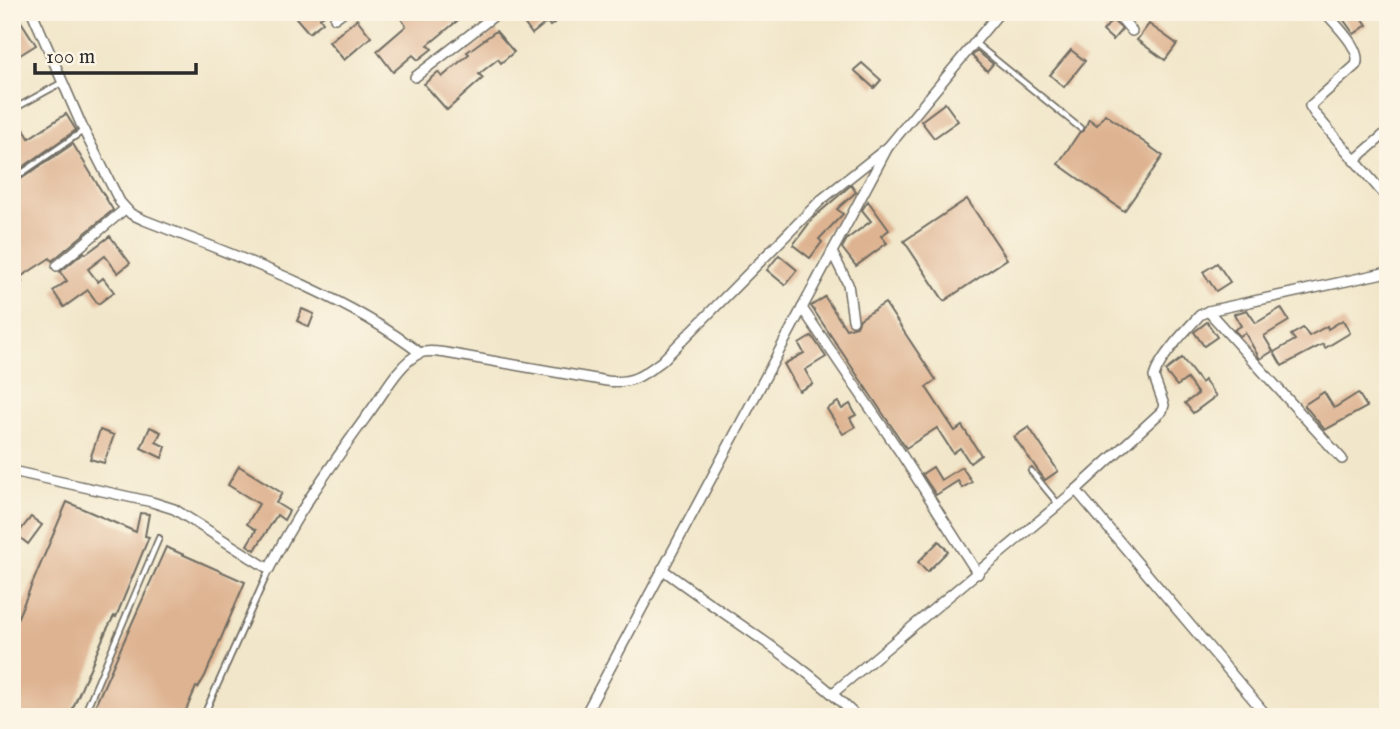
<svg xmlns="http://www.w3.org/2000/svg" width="1400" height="729" font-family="'IM FELL English',serif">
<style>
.building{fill:#deb391}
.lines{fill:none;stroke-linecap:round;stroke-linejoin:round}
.lane-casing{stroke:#706c62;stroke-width:8}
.street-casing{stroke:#706c62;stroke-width:12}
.lane{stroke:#fff;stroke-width:4.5}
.street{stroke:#fff;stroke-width:9}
</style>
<rect width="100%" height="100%" fill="#fcf5e5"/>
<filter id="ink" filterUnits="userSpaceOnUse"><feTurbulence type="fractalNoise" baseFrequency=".0143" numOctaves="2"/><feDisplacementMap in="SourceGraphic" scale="14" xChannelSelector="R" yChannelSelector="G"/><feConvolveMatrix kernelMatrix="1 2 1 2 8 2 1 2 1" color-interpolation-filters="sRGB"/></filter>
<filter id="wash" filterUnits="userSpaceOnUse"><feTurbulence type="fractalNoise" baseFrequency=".00686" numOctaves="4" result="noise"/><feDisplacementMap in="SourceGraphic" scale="28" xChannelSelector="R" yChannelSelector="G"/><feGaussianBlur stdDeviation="1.57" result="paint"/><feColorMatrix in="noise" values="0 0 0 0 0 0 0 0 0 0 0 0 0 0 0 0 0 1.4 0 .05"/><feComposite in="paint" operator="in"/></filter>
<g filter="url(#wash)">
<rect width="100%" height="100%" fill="#f1e6c9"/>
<g id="blocks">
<g class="building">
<path d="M12,12H15L36,45L12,60Z"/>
<path d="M291,12H328L320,18L323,22L309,33Z"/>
<path d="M397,12H468L428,45L432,49L418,60L413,55L393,72L377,51L406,26Z"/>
<path d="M516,12H568L550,26L547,22L532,34Z"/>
<path d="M1338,12H1358L1367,25L1354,34Z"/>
<path d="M357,19L371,37L344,60L329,42Z"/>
<path d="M1112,20L1122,29L1113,40L1103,31Z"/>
<path d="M1149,24L1177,44L1165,60L1137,40Z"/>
<path d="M496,31L514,52L501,63L498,59L479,74L483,78L447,110L424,84L438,72L442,77L469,54L467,52Z"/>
<path d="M1071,50L1085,61L1064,87L1050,75Z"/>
<path d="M977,51L993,64L987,71L972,56Z"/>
<path d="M862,63L881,80L874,88L854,70Z"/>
<path d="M945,103L958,121L934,138L921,121Z"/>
<path d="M15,114L29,138L66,114L76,130L20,169L16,162L12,164V115Z"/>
<path d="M1105,114L1163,156L1124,211L1058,164L1079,133L1084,130L1089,119L1097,125Z"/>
<path d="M73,144L113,210L52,261L50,258L19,278L22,282L12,289V185Z"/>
<path d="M851,185L856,192L837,209L843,214L819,239L822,242L810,258L793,245L813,218Z"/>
<path d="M967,199L1007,259L944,301L904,241Z"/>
<path d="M868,201L889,230L881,236L887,243L856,266L842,248L847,239L871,221L862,210Z"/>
<path d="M110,236L130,263L118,273L105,256L88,269L98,282L103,278L114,292L98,304L88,290L64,307L53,291L67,281L60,272L84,252L86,254Z"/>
<path d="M779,255L797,270L785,285L767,270Z"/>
<path d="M1217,263L1230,282L1216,291L1203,272Z"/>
<path d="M825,297L846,329L857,326L860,319L885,303L936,380L926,387L955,431L962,426L981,455L970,463L960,448L953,453L937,428L906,448L811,306Z"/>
<path d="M1281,308L1289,321L1264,336L1273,351L1260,359L1245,333L1240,336L1234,330L1241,326L1234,314L1247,310L1256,323Z"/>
<path d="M302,309L314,314L309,327L297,321Z"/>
<path d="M1343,320L1350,333L1325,348L1323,344L1282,366L1274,352L1295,340L1291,335L1303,328L1309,336L1327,326L1328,329Z"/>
<path d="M1207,322L1217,337L1204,346L1194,332Z"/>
<path d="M812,336L826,357L805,370L813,384L799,391L784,364L804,353L799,344Z"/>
<path d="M1182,358L1201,383L1204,380L1216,396L1193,413L1185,403L1198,394L1187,379L1177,386L1165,371Z"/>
<path d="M1324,392L1334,408L1358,393L1367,407L1325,430L1304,405Z"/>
<path d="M838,402L842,409L850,404L856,415L850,418L855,427L843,434L827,409Z"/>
<path d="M150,427L161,432L156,442L166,447L162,458L141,448Z"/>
<path d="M1029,427L1058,471L1045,480L1014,437Z"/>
<path d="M100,430L114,435L104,463L90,459Z"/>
<path d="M239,466L282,493L276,503L289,511L284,520L277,515L255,550L247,545L256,530L247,524L259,504L228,485Z"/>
<path d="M933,467L941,480L962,467L972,482L962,488L958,481L936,495L922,474Z"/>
<path d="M67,502L136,532L140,513L149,514L145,536L149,537L116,617L114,616L106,631L69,717H12V631Z"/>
<path d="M31,517L42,525L28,544L17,535Z"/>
<path d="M939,541L948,551L927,572L918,562Z"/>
<path d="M166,547L245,582L205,676L198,688L196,687L183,717H90Z"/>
</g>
</g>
</g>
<g filter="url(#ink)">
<use href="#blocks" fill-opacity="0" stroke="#706c62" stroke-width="2"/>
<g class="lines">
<defs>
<g id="lane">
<path d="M975,43L1080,128"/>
<path d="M12,110L63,82"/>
<path d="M12,180L83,131"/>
<path d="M1031,471L1059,505"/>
<path d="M83,717L159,538"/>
<path d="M203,717L269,570"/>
</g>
<g id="street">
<path d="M32,12L84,131L120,202L131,214L144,220C236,256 342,293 420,353"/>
<path d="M1116,12L1132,31"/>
<path d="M1325,12C1335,24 1363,50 1356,65L1310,106L1315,114L1388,199"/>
<path d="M335,18L343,12"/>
<path d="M415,77L499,12"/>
<path d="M1354,161L1388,131"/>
<path d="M832,252L848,284L853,320"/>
<path d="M57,266L125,209"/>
<path d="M802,308L902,455L978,574"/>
<path d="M1208,311L1342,459"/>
<path d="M12,471L152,502L174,509L269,569C298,510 336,459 374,406C386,389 400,363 420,353C428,350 438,352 446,353L607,381C632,384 642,376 662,361L821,200L888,147"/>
<path d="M1076,490L1268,717"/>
<path d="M662,569C727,618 799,659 857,717"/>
<path d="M833,693L1076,490L1162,411L1164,405L1154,377C1159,358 1186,330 1200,315L1208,311L1388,272"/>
<path d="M584,717L888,147L1000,12"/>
<path d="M1378,717L1388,705"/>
</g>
</defs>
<use href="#lane" class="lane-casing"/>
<use href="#street" class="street-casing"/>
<use href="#lane" class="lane"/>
<use href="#street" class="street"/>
</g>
</g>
<rect width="1400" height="729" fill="none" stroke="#fcf5e5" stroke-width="42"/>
<path d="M35 63v10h161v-10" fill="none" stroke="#2b2b2b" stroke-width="3.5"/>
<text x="46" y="63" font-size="21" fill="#2b2b2b" stroke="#fcf5e5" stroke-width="5" paint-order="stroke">100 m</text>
</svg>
